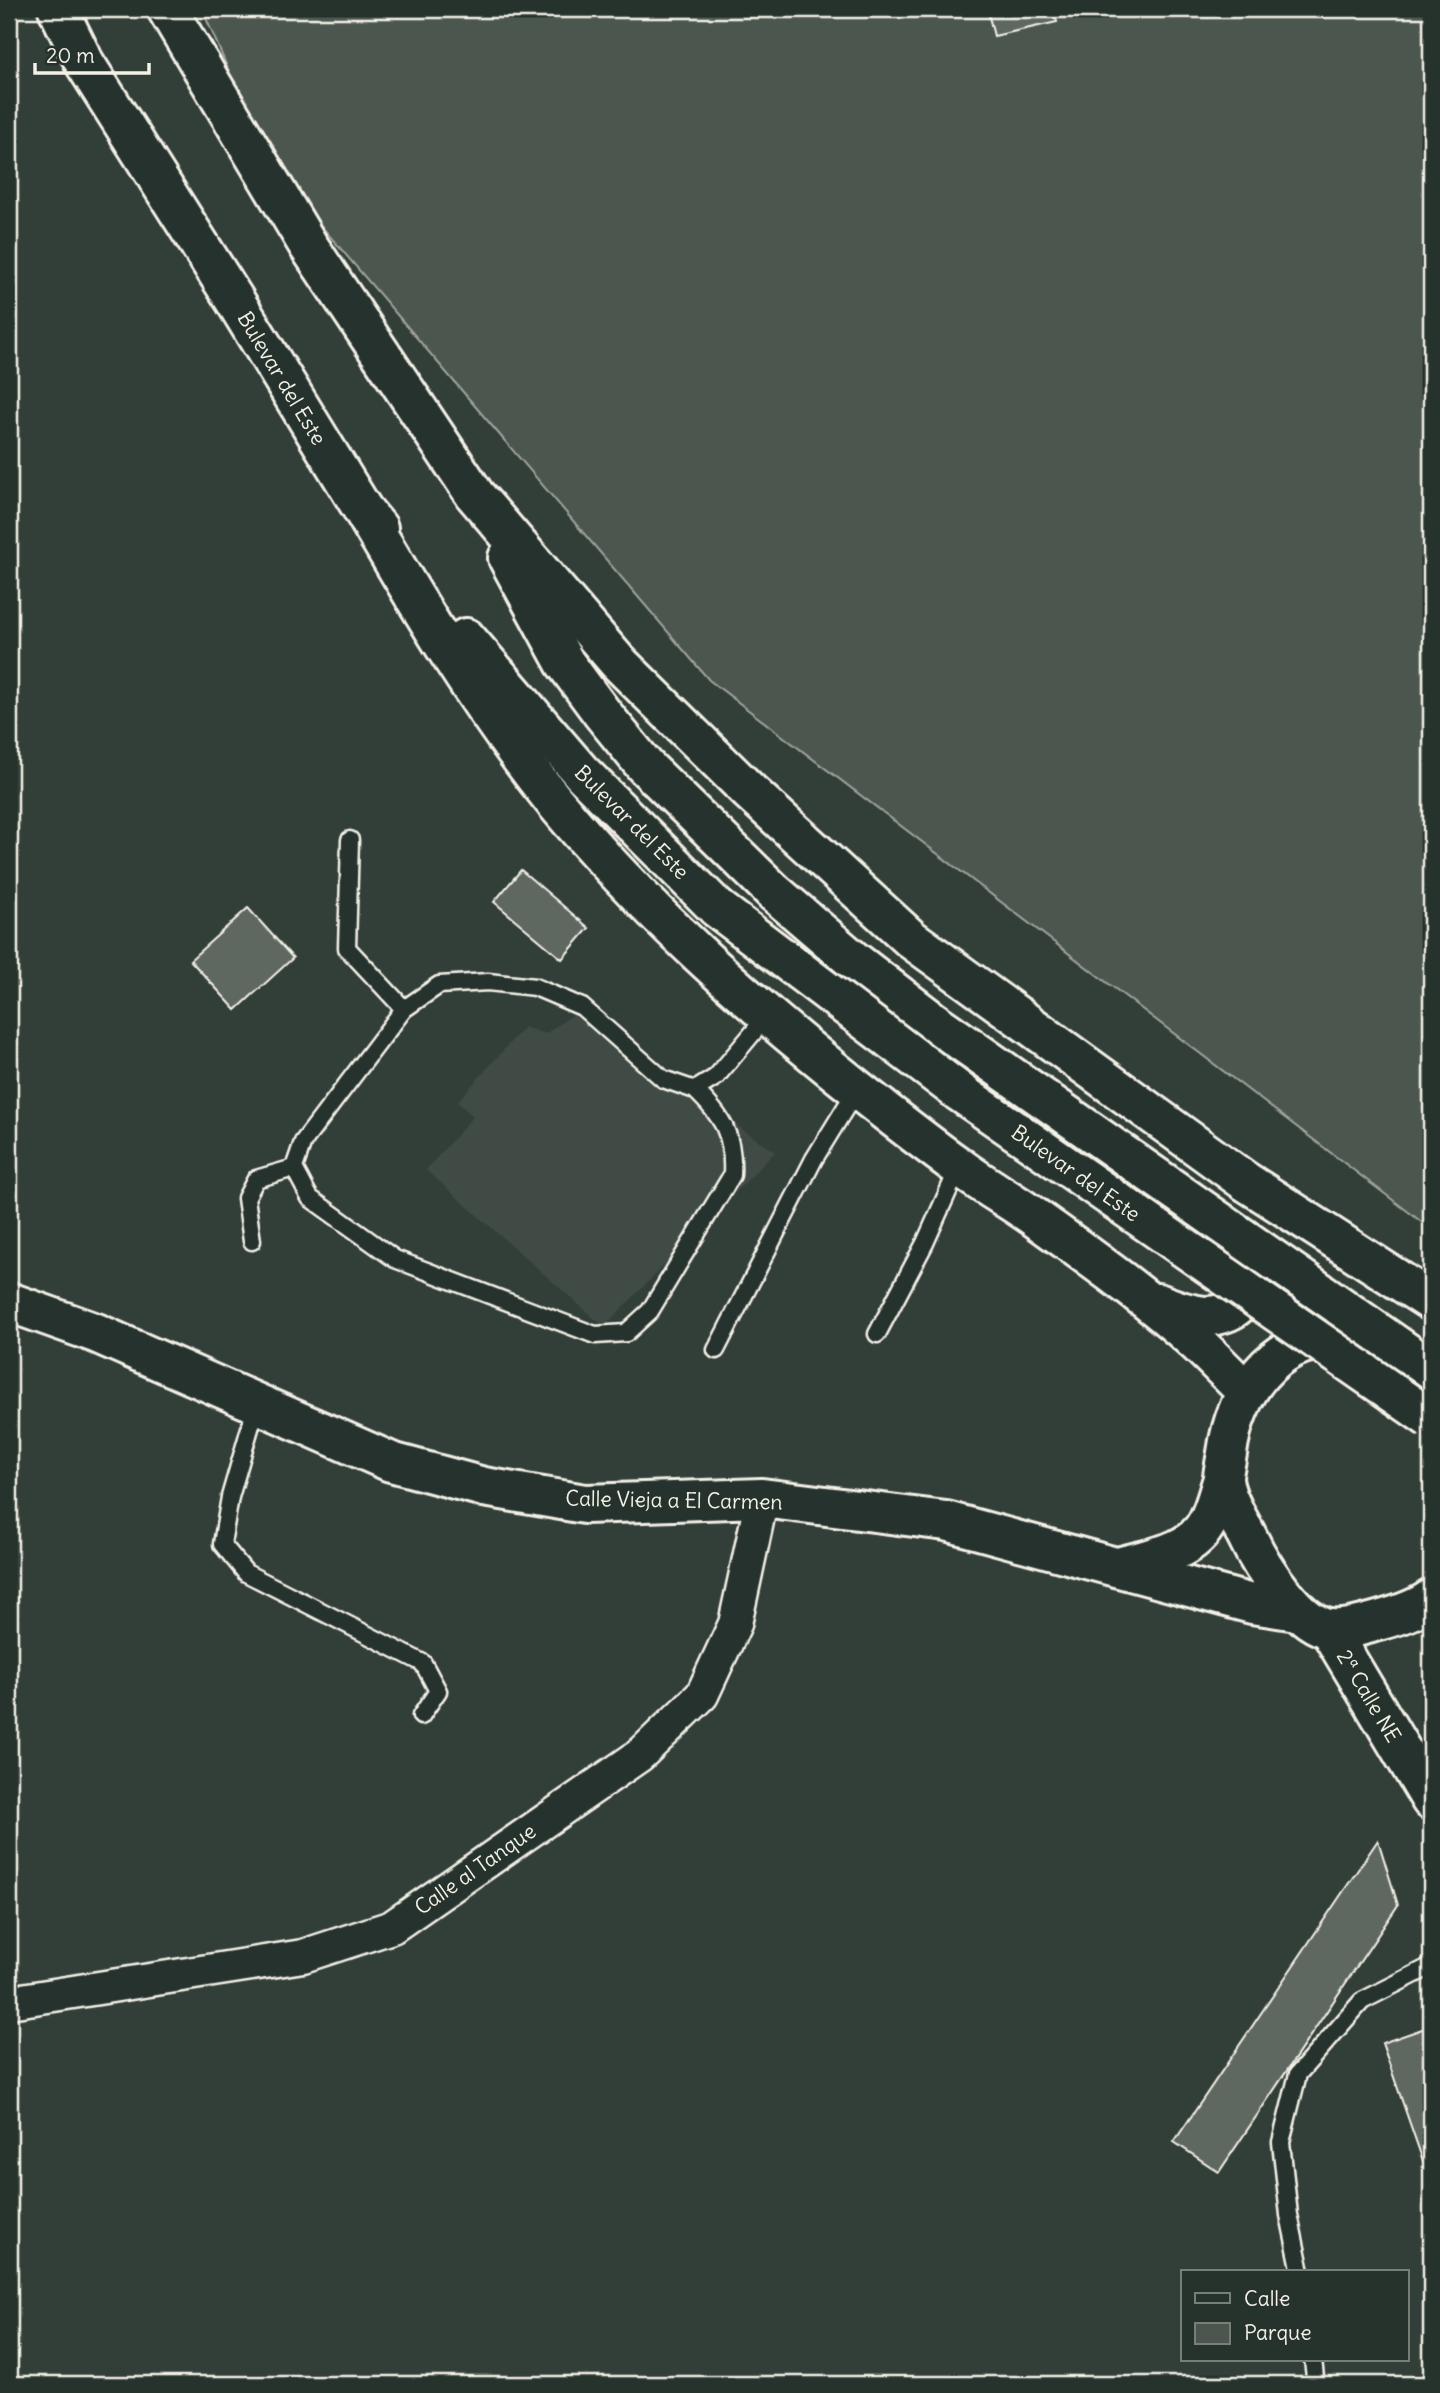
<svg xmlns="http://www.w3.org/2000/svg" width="1440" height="2393" font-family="Delius,sans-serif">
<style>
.built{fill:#404b44}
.green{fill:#4c564f;stroke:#a0a49c;stroke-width:2}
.building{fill:#5f6861;stroke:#f4f1e8;stroke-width:2}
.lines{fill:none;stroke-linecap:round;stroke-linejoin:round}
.lane-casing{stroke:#f4f1e8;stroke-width:21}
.street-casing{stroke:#f4f1e8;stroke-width:37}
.secondary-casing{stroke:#f4f1e8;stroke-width:44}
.highway-casing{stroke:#f4f1e8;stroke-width:44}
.lane{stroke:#26332d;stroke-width:16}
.street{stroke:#26332d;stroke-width:32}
.secondary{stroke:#26332d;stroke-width:38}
.highway{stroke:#26332d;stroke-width:38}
.highway-bridge-casing{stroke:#f4f1e8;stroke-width:44;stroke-linecap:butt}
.highway-bridge{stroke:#26332d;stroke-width:38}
.labels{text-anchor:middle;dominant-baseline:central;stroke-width:6;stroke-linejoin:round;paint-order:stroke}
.street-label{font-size:21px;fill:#f4f1e8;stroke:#26332d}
</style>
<rect width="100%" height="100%" fill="#323e38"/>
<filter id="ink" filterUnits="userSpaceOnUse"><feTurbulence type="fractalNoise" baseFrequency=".0143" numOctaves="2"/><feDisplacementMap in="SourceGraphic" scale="14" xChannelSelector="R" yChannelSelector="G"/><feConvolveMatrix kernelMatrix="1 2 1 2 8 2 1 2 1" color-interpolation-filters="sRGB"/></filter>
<g filter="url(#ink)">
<path class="built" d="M577,1012L775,1152L604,1327L426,1170L473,1116L457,1102L524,1027L545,1034Z"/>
<path class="green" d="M202,9H1431V1229L709,680L270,166Z"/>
<g class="building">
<path d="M987,9H1054L1057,22L994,36Z"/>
<path d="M521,870L589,928L562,959L494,902Z"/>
<path d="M248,908L293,958L236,1010L190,960Z"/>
<path d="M1378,1840L1398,1905L1219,2172L1174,2142Z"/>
<path d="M1431,2026V2184L1382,2043Z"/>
</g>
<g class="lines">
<defs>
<g id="lane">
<path d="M350,840L347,948L404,1009"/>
<path d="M695,1090C723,1117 734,1135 732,1175L650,1311L626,1333L595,1335L395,1259L310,1198L294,1168L303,1142L404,1009L439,985L488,982L535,987L582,1007L663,1079L695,1090L716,1077L768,1015"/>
<path d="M252,1241L246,1198L256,1179L294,1168"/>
<path d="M877,1334L925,1243L959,1167"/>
<path d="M716,1350L814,1159L857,1089"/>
<path d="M257,1404L230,1497L222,1544L246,1573L423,1663L438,1691L421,1716"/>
<path d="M1301,2272L1289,2215L1281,2142L1298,2074L1362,2001L1431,1966"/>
<path d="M1311,2384L1315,2377L1313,2360"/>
</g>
<path id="street" d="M9,2002L303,1956L392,1927L640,1755L702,1695L735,1624L762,1498"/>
<g id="secondary">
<path d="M9,1302L96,1333L391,1462L484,1487L585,1504L762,1498L946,1521L1252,1604L1297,1611"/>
<path d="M1431,1369C1404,1346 1371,1341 1337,1339C1273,1337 1235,1394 1227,1453C1226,1461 1223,1471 1223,1479C1225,1499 1239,1520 1248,1538C1261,1566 1298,1625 1331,1629C1347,1631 1363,1625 1378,1621C1396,1616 1416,1610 1431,1599"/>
<path d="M1118,1567C1149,1558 1192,1554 1208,1521C1215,1508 1218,1493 1223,1479"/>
<path d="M1329,1629L1431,1800"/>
</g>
<g id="highway">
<path d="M58,9L84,62L234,299L363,510L378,528"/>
<path d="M167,9L308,245L475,495L617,661L750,792L911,939L1245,1181L1431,1301"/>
<path d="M363,510C421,610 481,711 554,801C643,909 748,1002 857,1089C890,1115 923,1141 958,1166C983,1185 1011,1200 1037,1219C1091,1258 1148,1298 1197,1343C1214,1359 1230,1376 1247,1392"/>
<path d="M508,558L565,663L602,713L645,766L775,893L853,960L931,1020L1406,1352"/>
<path d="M466,638L581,772L717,908"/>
<path d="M1158,1303C1173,1309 1189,1315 1205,1316C1240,1316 1255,1292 1243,1261"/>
</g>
</defs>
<use href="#lane" class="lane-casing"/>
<use href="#street" class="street-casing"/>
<use href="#secondary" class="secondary-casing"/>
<use href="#highway" class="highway-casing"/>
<use href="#lane" class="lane"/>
<use href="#street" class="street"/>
<use href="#secondary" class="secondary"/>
<use href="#highway" class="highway"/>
<defs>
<path id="highway-bridge" d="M717,908L961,1093L1431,1419"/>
</defs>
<use href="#highway-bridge" class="highway-bridge-casing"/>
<use href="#highway-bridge" class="highway-bridge"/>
</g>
</g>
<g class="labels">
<g class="street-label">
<text transform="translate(282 378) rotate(59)">Bulevar del Este</text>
<text transform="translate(632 822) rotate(45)">Bulevar del Este</text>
<text transform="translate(1076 1173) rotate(35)">Bulevar del Este</text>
<text transform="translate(674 1500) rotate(1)">Calle Vieja a El Carmen</text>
<text transform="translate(1369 1696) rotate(59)">2ª Calle NE</text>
<text transform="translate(475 1869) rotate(-35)">Calle al Tanque</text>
</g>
</g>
<rect width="1440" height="2393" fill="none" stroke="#26332d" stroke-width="35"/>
<rect x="18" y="18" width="1405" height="2358" fill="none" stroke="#f4f1e8" stroke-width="2.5" filter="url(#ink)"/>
<rect x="1181" y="2270" width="228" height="91" fill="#26332d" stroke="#787f78" stroke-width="2"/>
<rect x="1195" y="2293" width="35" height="10" fill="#26332d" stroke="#787f78" stroke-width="2"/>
<text x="1244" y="2306" font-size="21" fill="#f4f1e8">Calle</text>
<rect x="1195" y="2323" width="35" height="21" fill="#4c564f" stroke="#787f78" stroke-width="2"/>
<text x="1244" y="2340" font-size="21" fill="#f4f1e8">Parque</text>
<path d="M35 63v10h114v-10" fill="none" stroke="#f4f1e8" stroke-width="3.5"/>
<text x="46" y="63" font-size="21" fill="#f4f1e8" stroke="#26332d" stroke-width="5" paint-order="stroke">20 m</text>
</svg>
